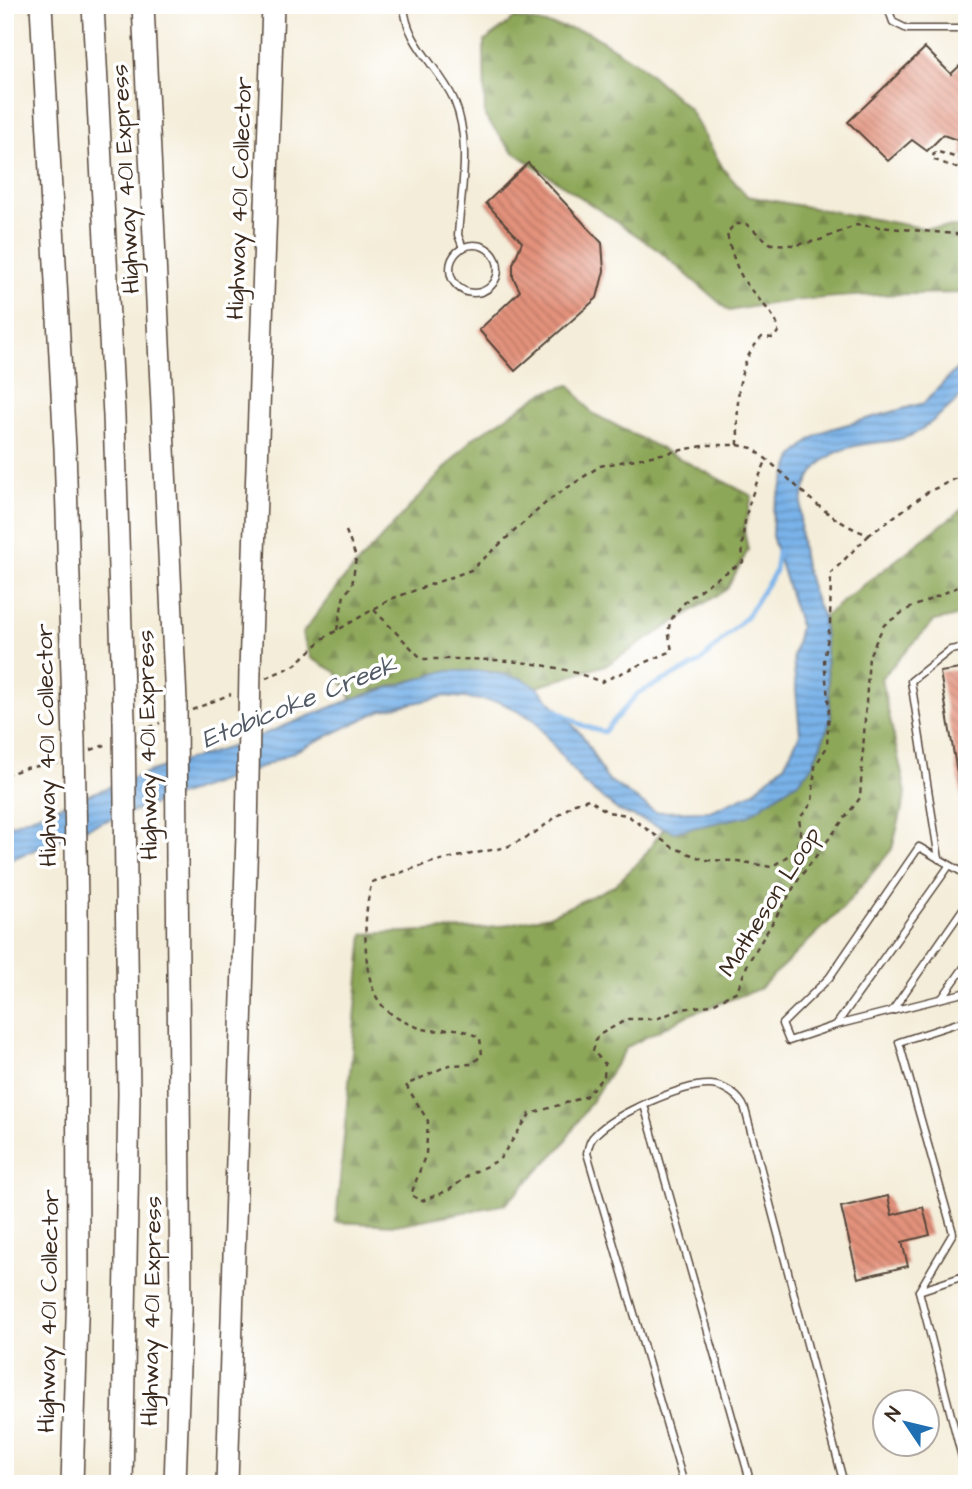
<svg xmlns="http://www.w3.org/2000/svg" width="972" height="1489" font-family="'Architects Daughter',sans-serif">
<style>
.forest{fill:url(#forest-firs);stroke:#64683c;stroke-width:2}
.water{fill:url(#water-rules);stroke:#5a6e84;stroke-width:2}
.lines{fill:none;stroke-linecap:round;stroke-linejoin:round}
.stream{stroke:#79b2e9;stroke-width:4.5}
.building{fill:url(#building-back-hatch)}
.lane-casing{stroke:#57473a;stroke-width:9}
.highway-casing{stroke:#57473a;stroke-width:24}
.path{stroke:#57473a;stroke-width:2.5;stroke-dasharray:5 5;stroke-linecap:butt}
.lane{stroke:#fff;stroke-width:6}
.highway{stroke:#fff;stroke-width:21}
.highway-bridge-casing{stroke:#57473a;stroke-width:24;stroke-linecap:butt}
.highway-bridge{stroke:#fff;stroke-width:21}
.labels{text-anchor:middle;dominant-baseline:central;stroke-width:7;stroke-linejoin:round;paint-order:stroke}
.street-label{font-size:24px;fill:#3b2a1e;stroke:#fff}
.water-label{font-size:26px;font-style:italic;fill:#515a65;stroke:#fff}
</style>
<defs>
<pattern id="forest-firs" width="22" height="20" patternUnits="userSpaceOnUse" patternTransform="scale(1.75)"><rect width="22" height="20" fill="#8da759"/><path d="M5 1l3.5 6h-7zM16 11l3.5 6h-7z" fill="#748849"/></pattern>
<pattern id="water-rules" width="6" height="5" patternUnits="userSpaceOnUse" patternTransform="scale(1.75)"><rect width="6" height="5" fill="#79b2e9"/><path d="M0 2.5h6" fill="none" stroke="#6491bc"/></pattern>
<pattern id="building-back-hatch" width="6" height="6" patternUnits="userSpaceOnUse" patternTransform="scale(1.75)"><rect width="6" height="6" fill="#e3927c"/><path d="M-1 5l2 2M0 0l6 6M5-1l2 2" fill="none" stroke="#b97765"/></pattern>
</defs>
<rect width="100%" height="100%" fill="#fff"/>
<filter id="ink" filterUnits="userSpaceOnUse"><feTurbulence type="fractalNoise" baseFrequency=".0143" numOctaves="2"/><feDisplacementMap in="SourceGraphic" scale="14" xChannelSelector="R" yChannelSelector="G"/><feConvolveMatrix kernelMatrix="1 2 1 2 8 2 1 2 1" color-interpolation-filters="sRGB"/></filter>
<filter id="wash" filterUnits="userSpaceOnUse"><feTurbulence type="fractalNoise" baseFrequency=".00686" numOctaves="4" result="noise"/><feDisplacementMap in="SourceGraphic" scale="28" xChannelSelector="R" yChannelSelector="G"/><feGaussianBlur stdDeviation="1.57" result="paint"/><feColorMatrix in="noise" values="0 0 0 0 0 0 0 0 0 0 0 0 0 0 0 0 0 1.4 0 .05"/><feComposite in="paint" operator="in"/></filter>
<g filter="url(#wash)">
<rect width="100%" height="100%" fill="#f4edd9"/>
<g class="forest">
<path d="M515,18L588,32L640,65L689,109L724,170L747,196L923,228L967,227V293C887,294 808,295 729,311L658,250L511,150L485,117L484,42Z"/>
<path d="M570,385L592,413L752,496L744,530L748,550L727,589L608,664L537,687C478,653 411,681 352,699L336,672L311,658L302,634L341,582L472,439L543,393Z"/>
<path d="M967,505V614L934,621L881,678L906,793L892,849L844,907L759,989L688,1015L627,1047L562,1146L506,1204L396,1225L336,1222L363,934L489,928L549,916L614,886L642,859L670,819L747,816L831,720L823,617Z"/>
</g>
<path class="water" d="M967,358V392C950,405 931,426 912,435C890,446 857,438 829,457C782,488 802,576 823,617L831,720L811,768L799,781L747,816L674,832L619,811L583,783L533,719L500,702L446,696L382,710L262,767L94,825L5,862V827L151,771L234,746L352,699L445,671H484L521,678L537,687L583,736L606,778L655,812L710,811L752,793L784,765L800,734L793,656L800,627L772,536L773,510L793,457L810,440L827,430L924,403Z"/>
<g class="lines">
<path class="stream" d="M557,710L581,725L604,732L638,693L699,663L746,617L775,572L778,550"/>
</g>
<g id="blocks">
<g class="building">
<path d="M925,48L951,74L967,59V156H962L963,142L943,135L927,151L912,140L888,161L848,122Z"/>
<path d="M528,163L602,243L604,271L597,298L515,371L479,330L520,291L513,277V264L522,242L486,203Z"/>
<path d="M967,668V820H965L940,672Z"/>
<path d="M888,1196L892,1215L923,1207L930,1235L902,1242L908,1266L858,1278L841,1207Z"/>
</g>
</g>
</g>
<g filter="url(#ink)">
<use href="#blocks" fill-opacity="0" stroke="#57473a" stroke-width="2"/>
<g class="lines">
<defs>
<g id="lane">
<path d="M404,5C406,45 439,66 454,100C472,142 461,191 458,235L463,248"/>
<path d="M887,5L893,22L907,29H967"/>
<circle cx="474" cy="269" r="24"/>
<path d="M939,859L911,681L950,650L967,647"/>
<path d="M967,875L919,847L829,978L782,1024L789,1041L836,1025L967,992"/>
<path d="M942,998L967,963"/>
<path d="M892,1011L967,903"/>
<path d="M967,1020L899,1042L953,1233L919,1291L967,1477"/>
<path d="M836,1025L949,866"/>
<path d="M644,1105L751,1484"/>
<path d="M919,1291L967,1275"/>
<path d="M684,1484L587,1153C589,1145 590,1139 596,1134C615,1114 684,1083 711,1085C725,1086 740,1096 745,1109L844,1484"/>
</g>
<g id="highway">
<path d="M41,5L65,448L74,741"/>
<path d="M93,5L114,416L124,720"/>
<path d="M143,5L176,701"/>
<path d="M250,670L273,5"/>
<path d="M72,1484L78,1287L77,902"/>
<path d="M122,1484L129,1094L126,880"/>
<path d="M175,1484L181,1308L177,862"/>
<path d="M227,1484L247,834"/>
</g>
</defs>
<use href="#lane" class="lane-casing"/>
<use href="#highway" class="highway-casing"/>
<g class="path">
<path d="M961,161L959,169L932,159L935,151L967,161"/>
<path d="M738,445C738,406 733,367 762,337L774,338L779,330C774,312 759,301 748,286C737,272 731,251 727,234L734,224H746L771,244L796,245L820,240L857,225L967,235"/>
<path d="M869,535L831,573L830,625L824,661L829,707L827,747L815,766L812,803L799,819C804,846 792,854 771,867L738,861L705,860L672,847L627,815L607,812L589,799L575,803L533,834L507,847L436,861L372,882C363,911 361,979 381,1004C391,1017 412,1027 428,1030C436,1032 446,1028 455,1029C463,1029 472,1034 480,1038L482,1055L472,1064L449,1065L406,1085L428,1121L426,1153L411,1195L422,1201L449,1190L472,1173L499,1160L530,1114L585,1097L604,1076L605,1064L593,1051L597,1036L628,1019H656L682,1009L711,1005L737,991L748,963L800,877L860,798L869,656L884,625L906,610L967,583"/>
<path d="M374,610L422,659C483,659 545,658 601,682L672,651C671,644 668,635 669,628C672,602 723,575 743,562C740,522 751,494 767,459"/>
<path d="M337,630L344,595L352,586L356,557L346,531"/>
<path d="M266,678L295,665L324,638L391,599L471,570L549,500L600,466L708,445H738L752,448C795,479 818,517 869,535L928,492L967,473"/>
<path d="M192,710L231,694"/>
<path d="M140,731L160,723"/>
<path d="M91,750L108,744"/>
<path d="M5,775L26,768L59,763"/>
</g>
<use href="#lane" class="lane"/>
<use href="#highway" class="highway"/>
<defs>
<g id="highway-bridge">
<path d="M176,701L177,862"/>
<path d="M124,720L126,880"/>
<path d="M74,741L77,902"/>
<path d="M247,834L250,670"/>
</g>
</defs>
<use href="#highway-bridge" class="highway-bridge-casing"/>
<use href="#highway-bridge" class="highway-bridge"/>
</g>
</g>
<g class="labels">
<g class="street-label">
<text transform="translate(126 179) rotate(-93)">Highway 401 Express</text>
<text transform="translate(240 198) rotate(-88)">Highway 401 Collector</text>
<text transform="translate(47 745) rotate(-91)">Highway 401 Collector</text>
<text transform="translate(148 745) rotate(-91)">Highway 401 Express</text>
<text transform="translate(770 902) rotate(-58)">Matheson Loop</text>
<text transform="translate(49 1311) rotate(-89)">Highway 401 Collector</text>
<text transform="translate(152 1311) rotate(-89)">Highway 401 Express</text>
</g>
<g class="water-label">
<text transform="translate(299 702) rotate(-22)">Etobicoke Creek</text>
</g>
</g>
<rect width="972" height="1489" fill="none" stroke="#fff" stroke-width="28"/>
<g transform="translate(906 1423) rotate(305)"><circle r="33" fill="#ffffff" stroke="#b1aaa5" stroke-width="2"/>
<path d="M0-5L12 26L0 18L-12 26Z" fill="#1f6fb2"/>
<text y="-10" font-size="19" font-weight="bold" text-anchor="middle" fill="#3b2a1e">N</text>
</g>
</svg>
